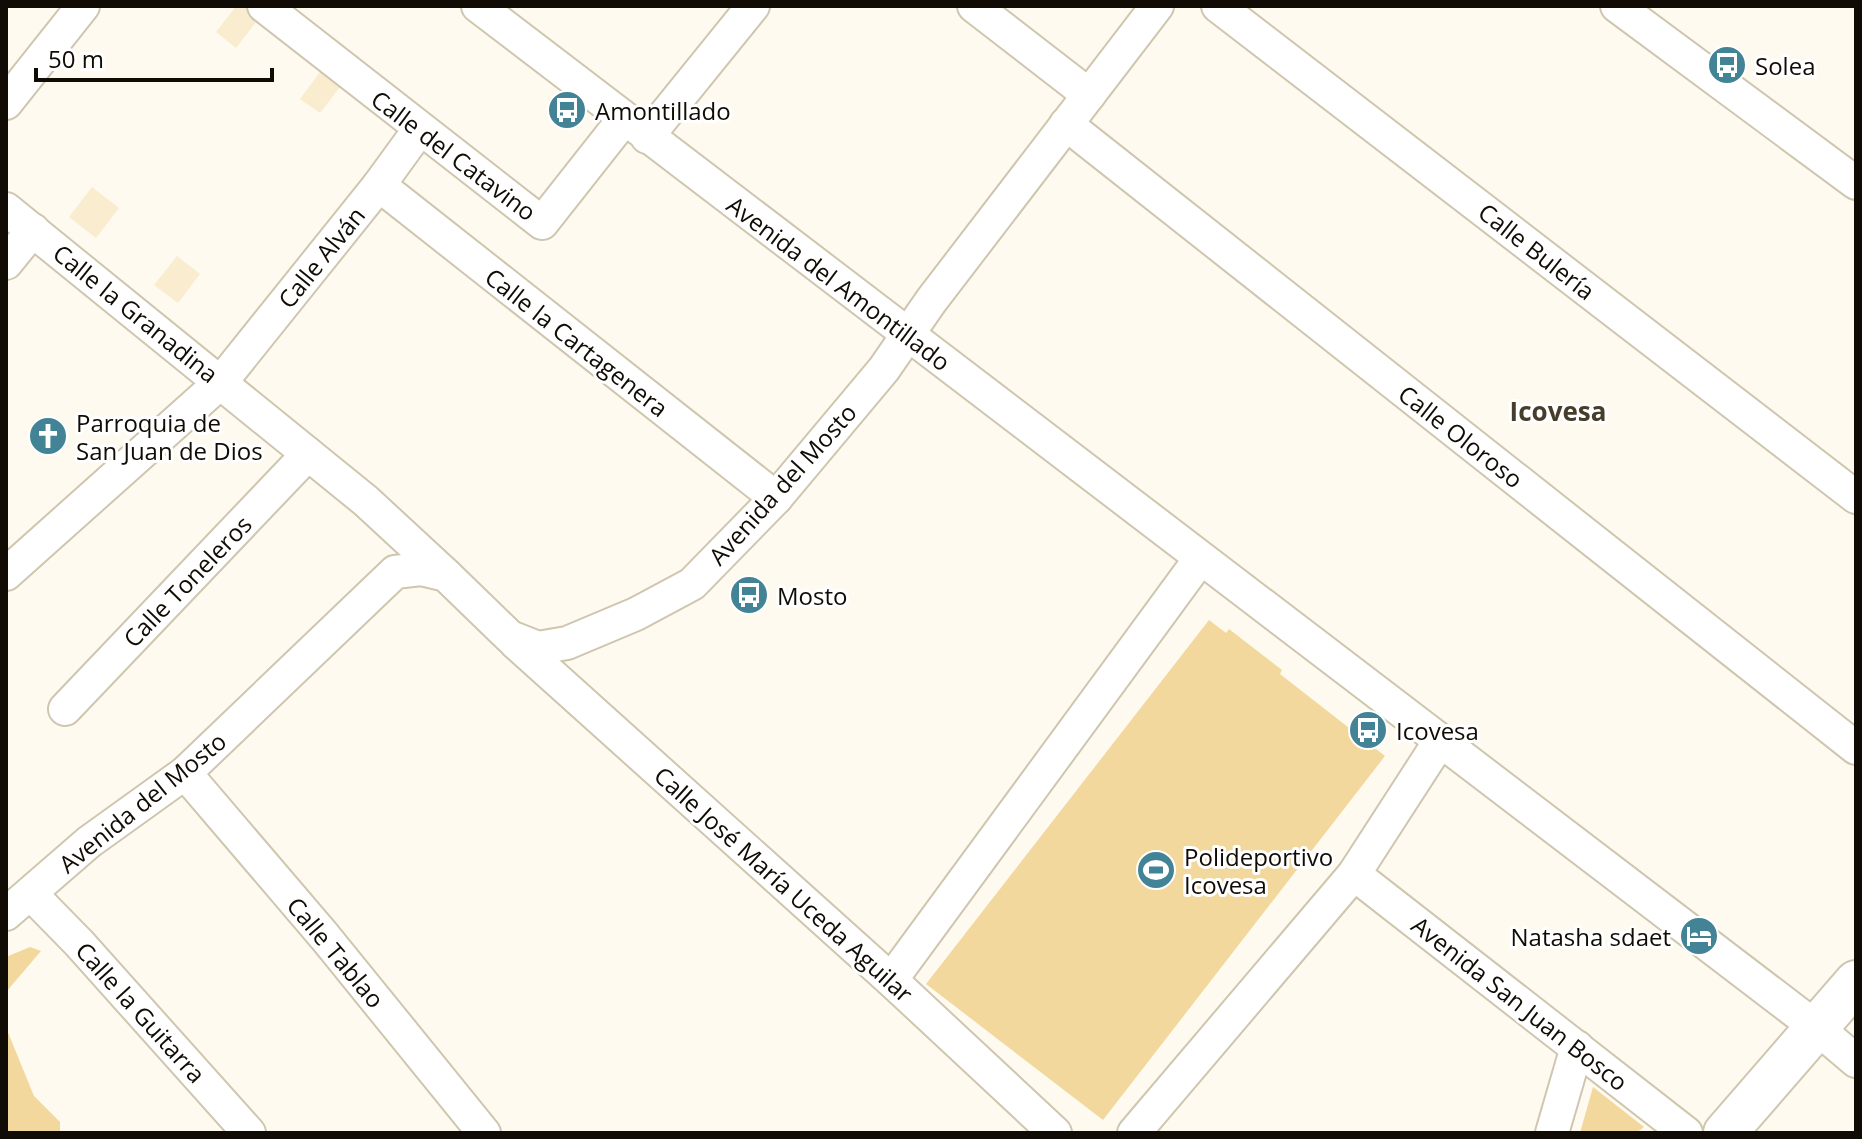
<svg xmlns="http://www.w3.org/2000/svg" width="1862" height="1139" font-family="'Open Sans',sans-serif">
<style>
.built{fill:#faecce}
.green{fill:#f2d89c}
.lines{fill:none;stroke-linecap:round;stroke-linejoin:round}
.minor-casing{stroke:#cfc6af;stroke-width:36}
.major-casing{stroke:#cfc6af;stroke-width:46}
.minor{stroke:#fff;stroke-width:32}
.major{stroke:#fff;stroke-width:42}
.labels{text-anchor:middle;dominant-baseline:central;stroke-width:6;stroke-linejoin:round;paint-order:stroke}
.poi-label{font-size:24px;fill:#100c05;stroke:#fff;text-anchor:start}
.street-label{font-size:24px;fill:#100c05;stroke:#fff}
.neighbourhood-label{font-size:26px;font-weight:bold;fill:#463e2a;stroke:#fff}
</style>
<rect width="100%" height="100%" fill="#fefaf0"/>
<g class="built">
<path d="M236,6H243L259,18L236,48L216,32Z"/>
<path d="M323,68L343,83L320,113L300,99Z"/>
<path d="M92,187L119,208L96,238L69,217Z"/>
<path d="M177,256L200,274L178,303L154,285Z"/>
</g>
<g class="green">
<path d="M1209,620L1226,633L1229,629L1282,670L1280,674L1385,756L1103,1120L926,984Z"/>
<path d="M30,947L41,951L6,992V957Z"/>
<path d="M7,1030L34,1096L60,1122V1133H6Z"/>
<path d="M1593,1087L1644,1127L1636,1133H1580Z"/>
</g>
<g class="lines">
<defs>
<g id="minor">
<path d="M264,6L542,223L624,119"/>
<path d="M478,6L1817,1028L1856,1061"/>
<path d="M974,6L1089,95"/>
<path d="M1218,6L1856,497"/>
<path d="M1617,6L1856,183"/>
<path d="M6,103L83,6"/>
<path d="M1066,124L1856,748"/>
<path d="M647,137L753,6"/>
<path d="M379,185L776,498"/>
<path d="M6,209L366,501L446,575"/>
<path d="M6,263L33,230"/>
<path d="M6,574L221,382L379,185L419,130"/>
<path d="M515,642L891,980L1055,1133"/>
<path d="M65,709L308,454"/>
<path d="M185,773L325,937L484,1133"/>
<path d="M1354,874L1686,1133"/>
<path d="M31,894L79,943L249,1133"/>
<path d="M6,914L89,842L185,773L395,572L421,569L446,575L510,637L538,648L567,643L636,614L692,584L776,498L884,369L931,301L1157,6"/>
<path d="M891,980L1200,559"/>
<path d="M1134,1133L1354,874L1440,741"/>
<path d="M1552,1133L1577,1047"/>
</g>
<path id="major" d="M1725,1133L1856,982"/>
</defs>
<use href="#minor" class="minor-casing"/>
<use href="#major" class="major-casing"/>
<use href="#minor" class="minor"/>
<use href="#major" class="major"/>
</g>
<defs>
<symbol id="bus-disc" viewBox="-11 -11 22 22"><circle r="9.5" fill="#428495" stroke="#fff"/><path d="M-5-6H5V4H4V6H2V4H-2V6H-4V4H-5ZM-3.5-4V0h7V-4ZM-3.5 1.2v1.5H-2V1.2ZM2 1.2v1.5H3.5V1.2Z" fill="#fff"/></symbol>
<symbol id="church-disc" viewBox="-11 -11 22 22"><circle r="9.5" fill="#428495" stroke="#fff"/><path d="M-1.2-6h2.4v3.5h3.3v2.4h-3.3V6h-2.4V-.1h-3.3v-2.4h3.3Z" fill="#fff"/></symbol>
<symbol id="stadium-disc" viewBox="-11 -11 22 22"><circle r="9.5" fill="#428495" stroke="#fff"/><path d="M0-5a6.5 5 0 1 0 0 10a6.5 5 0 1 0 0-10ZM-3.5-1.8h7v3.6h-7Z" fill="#fff"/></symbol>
<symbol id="hotel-disc" viewBox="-11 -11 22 22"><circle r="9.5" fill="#428495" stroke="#fff"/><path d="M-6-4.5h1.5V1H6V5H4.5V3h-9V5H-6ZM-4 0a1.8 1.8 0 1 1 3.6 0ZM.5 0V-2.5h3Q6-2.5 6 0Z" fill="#fff"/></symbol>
</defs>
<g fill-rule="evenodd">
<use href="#bus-disc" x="1705" y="43" width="44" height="44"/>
<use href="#bus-disc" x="545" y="88" width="44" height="44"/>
<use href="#church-disc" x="26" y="414" width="44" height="44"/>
<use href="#bus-disc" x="727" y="573" width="44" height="44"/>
<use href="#bus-disc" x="1346" y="708" width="44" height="44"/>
<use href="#stadium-disc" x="1134" y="848" width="44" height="44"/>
<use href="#hotel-disc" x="1677" y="914" width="44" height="44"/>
</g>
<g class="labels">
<g class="poi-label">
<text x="1755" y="65">Solea</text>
<text x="595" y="110">Amontillado</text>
<text x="76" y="422">Parroquia de<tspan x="76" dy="28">San Juan de Dios</tspan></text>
<text x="777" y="595">Mosto</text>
<text x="1396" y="730">Icovesa</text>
<text x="1184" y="856">Polideportivo<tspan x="1184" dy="28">Icovesa</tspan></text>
<text x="1671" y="936" text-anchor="end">Natasha sdaet</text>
</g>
<g class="street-label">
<text transform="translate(454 155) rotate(37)">Calle del Catavino</text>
<text transform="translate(1537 251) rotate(38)">Calle Bulería</text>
<text transform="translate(321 257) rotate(-51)">Calle Alván</text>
<text transform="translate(839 283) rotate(37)">Avenida del Amontillado</text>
<text transform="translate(136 313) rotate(39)">Calle la Granadina</text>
<text transform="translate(577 342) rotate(38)">Calle la Cartagenera</text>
<text transform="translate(1461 436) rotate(38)">Calle Oloroso</text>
<text transform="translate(782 484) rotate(-48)">Avenida del Mosto</text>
<text transform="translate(187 581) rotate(-46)">Calle Toneleros</text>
<text transform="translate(142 802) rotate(-39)">Avenida del Mosto</text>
<text transform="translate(784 884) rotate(42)">Calle José María Uceda Aguilar</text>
<text transform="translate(336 952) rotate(50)">Calle Tablao</text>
<text transform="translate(1520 1003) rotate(38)">Avenida San Juan Bosco</text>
<text transform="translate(141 1012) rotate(48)">Calle la Guitarra</text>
</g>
<g class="neighbourhood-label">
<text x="1558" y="411">Icovesa</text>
</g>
</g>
<rect width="1862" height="1139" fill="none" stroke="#100c05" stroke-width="16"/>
<path d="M36 68v12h236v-12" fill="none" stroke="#100c05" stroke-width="4"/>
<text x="48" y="68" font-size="24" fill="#100c05" stroke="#ffffff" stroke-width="6" paint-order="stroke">50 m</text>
</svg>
